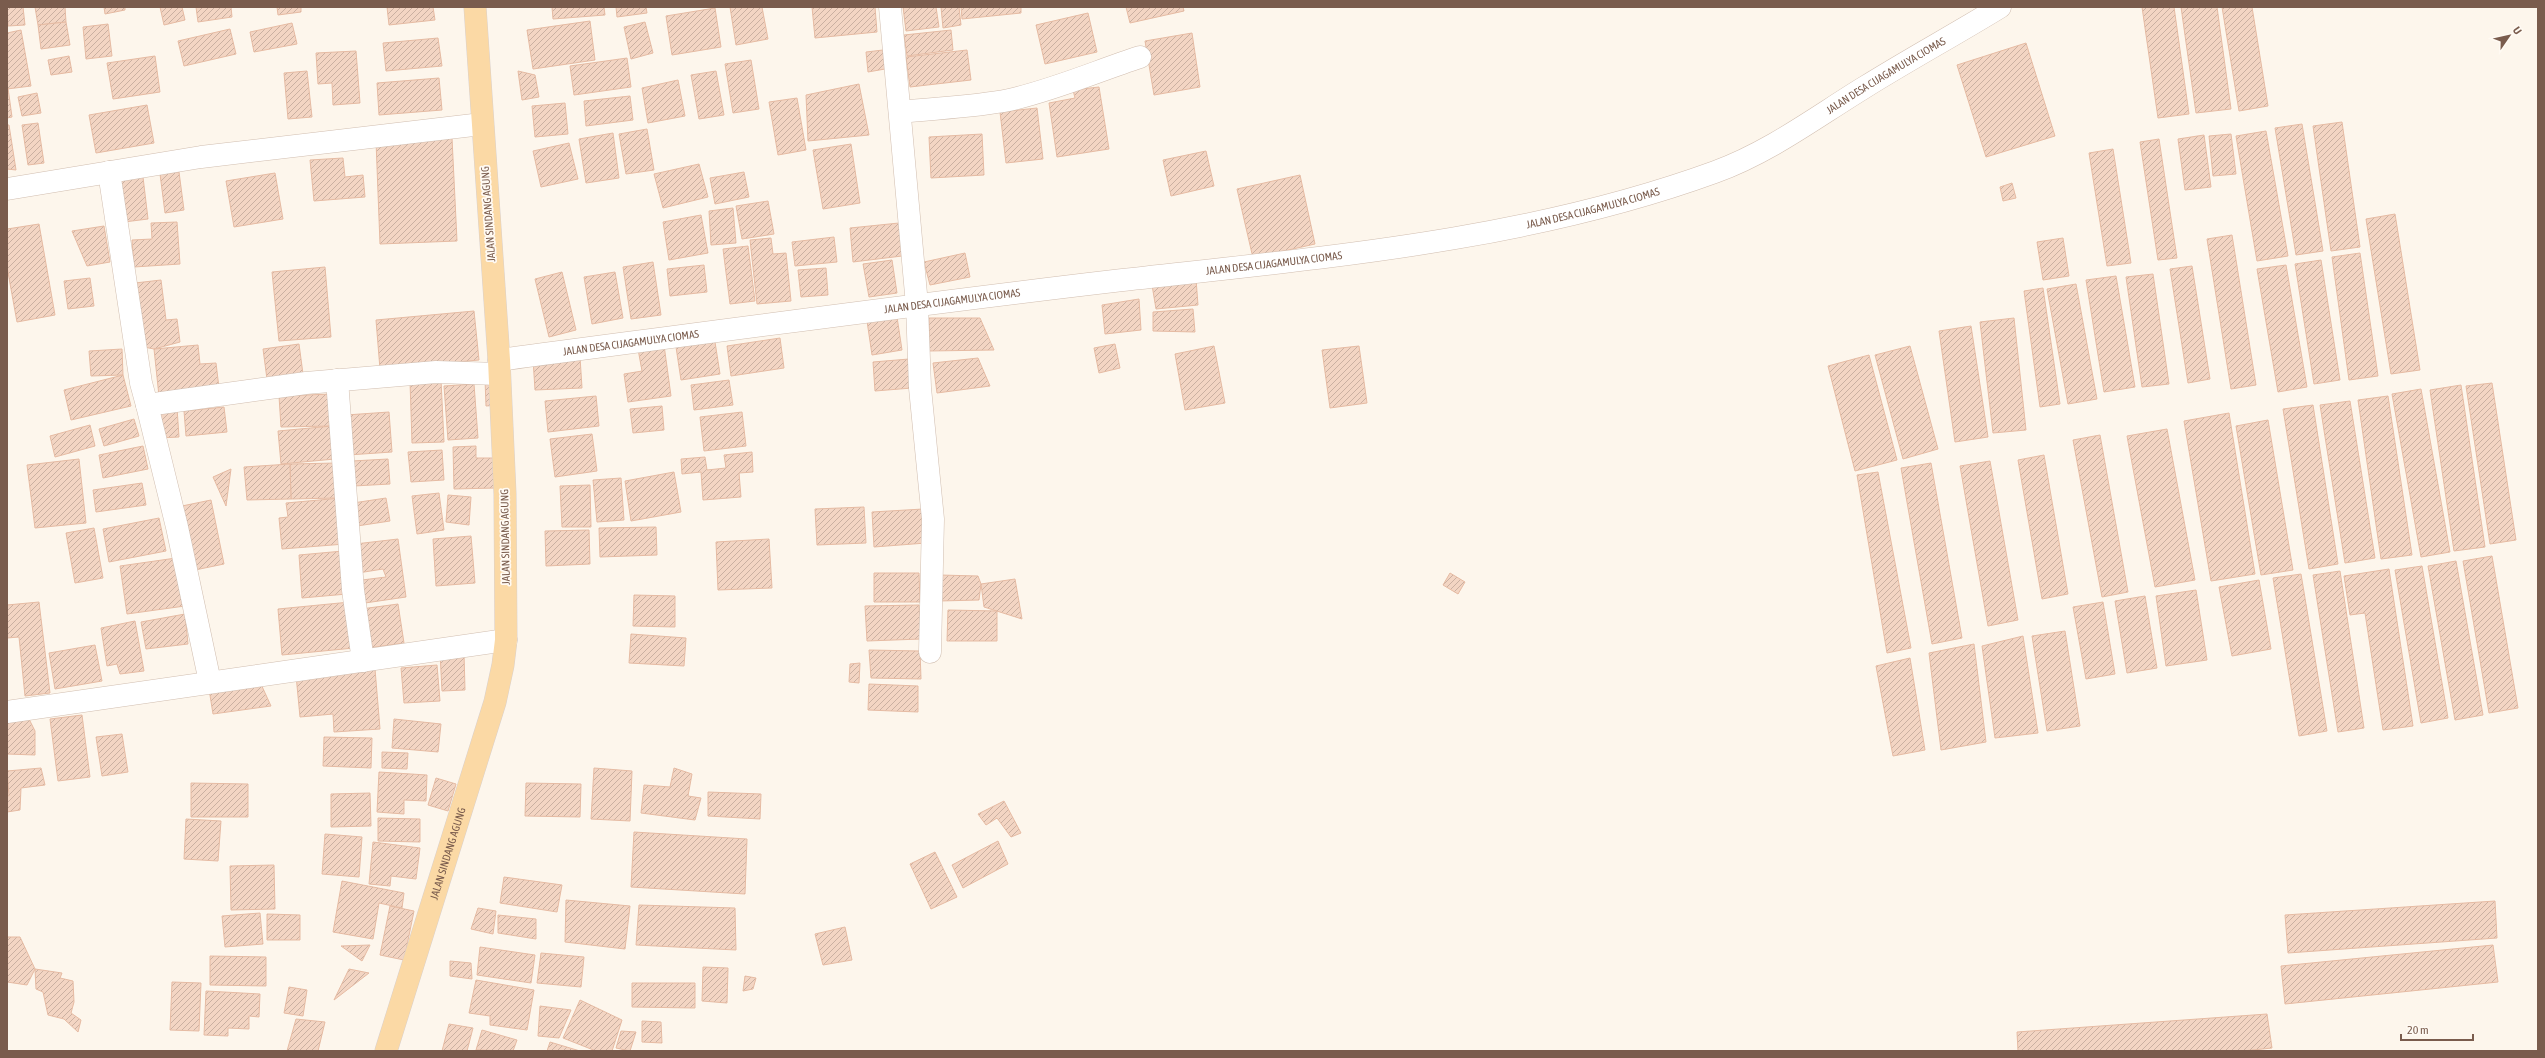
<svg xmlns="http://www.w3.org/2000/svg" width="2545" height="1058" font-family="'Asap Condensed',sans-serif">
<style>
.building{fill:url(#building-hatch);stroke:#e6bba3}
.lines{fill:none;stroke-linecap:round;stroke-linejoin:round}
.minor-casing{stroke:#d1beb0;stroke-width:23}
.major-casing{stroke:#dad1cd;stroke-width:23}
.minor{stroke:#fff;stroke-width:22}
.major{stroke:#fbd9a5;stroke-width:22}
.labels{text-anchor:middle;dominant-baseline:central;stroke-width:3.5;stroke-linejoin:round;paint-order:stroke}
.street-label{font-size:11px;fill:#7a5c4d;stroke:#fffaf3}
</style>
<defs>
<pattern id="building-hatch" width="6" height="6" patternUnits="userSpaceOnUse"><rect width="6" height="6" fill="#f3d5c3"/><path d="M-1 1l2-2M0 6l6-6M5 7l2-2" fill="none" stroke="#cab0a1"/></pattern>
</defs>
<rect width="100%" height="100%" fill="#fdf6ec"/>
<g class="building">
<path d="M7,7H23L25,25L8,26Z"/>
<path d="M35,7H65L66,22L38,25Z"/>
<path d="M104,7H125V10L105,14Z"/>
<path d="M160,7H182L185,20L164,25Z"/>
<path d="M196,7H231L232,17L198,22Z"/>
<path d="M277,7H301V12L278,15Z"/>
<path d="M387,7H433L435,20L389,25Z"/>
<path d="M552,7H604L605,15L553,19Z"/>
<path d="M616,7H646L647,13L617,17Z"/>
<path d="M730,7H762L768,39L736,45Z"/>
<path d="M812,7H875L877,32L815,38Z"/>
<path d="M903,7H936L939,27L906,31Z"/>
<path d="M941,7H959L961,25L943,28Z"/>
<path d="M961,7H1021V13L962,19Z"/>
<path d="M1126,7H1183L1184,11L1130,23Z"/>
<path d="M2142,7H2174L2189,114L2158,118Z"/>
<path d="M2181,7H2217L2231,109L2196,113Z"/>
<path d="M2222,7H2252L2268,106L2239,111Z"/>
<path d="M715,8L721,47L672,55L666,16Z"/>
<path d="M1088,13L1097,52L1045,64L1036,25Z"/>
<path d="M590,21L595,60L533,69L527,30Z"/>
<path d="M66,22L70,45L41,49L38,25Z"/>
<path d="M645,22L653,53L631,59L624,27Z"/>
<path d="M292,23L297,44L254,52L250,32Z"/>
<path d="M108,24L112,56L86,59L83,27Z"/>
<path d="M230,29L236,54L184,66L178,41Z"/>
<path d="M21,30L31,86L7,89V33Z"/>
<path d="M951,30L953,50L907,56L904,35Z"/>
<path d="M1192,33L1200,87L1154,95L1145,41Z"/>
<path d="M438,38L442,66L386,71L383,43Z"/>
<path d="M2026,43L2055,136L1986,157L1957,65Z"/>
<path d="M883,50L885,69L868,72L866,52Z"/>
<path d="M967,50L971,80L910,87L906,57Z"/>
<path d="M356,51L360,103L333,105L332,83L318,84L316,53Z"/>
<path d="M69,56L72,72L51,75L48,60Z"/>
<path d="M155,56L160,92L113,99L107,63Z"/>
<path d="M627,58L631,87L574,95L570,66Z"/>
<path d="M751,60L759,109L733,113L725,64Z"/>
<path d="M307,71L312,117L288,119L284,73Z"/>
<path d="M518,71L535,75L539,97L522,100Z"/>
<path d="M716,71L724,115L699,119L691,75Z"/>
<path d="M439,78L442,110L379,115L377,83Z"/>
<path d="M678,80L685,116L648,123L642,88Z"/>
<path d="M859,84L869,135L808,141L806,95Z"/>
<path d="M1099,87L1109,149L1057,157L1049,103L1075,98L1073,90Z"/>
<path d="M8,88L12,117L7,118V89Z"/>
<path d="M37,93L41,113L22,116L18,97Z"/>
<path d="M630,96L633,120L586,126L584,101Z"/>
<path d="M797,98L806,150L778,155L769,102Z"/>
<path d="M565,103L568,134L535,137L532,106Z"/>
<path d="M147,105L154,143L96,153L89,115Z"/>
<path d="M1037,108L1043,159L1006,163L1000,112Z"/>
<path d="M2342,122L2360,247L2331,251L2313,126Z"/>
<path d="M38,123L44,163L28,165L22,125Z"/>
<path d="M2302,124L2323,251L2296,255L2275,128Z"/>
<path d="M7,125H9L16,170L7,169Z"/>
<path d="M647,129L654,170L626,174L619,134Z"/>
<path d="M2266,131L2288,256L2257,261L2236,136Z"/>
<path d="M613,133L619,178L586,183L579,139Z"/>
<path d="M982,134L984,175L931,178L929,137Z"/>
<path d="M2231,134L2236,174L2213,176L2209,136Z"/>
<path d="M2204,135L2211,187L2185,190L2178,139Z"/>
<path d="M452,138L457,241L380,244L376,141Z"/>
<path d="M2159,139L2177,258L2158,260L2140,142Z"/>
<path d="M569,143L578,179L541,187L533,151Z"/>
<path d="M851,144L860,203L823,209L813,150Z"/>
<path d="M2113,149L2131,263L2107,266L2089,153Z"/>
<path d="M1206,151L1214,186L1171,196L1163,160Z"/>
<path d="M343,158L345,177L363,175L365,197L314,201L310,160Z"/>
<path d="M699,164L708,197L663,208L654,174Z"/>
<path d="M179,172L184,210L165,213L160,174Z"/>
<path d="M744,172L749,197L715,204L710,178Z"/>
<path d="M275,173L283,219L234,227L226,181Z"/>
<path d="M1300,175L1315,244L1253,258L1237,189Z"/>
<path d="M143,177L148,219L124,222L118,180Z"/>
<path d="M2012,183L2016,198L2003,201L2000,187Z"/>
<path d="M768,201L774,234L742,239L736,206Z"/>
<path d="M733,208L736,243L711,245L709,211Z"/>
<path d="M2395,214L2420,370L2391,374L2366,219Z"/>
<path d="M701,215L708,253L669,260L663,222Z"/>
<path d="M177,222L180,264L134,267L132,240L152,239L151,223Z"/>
<path d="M899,223L902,256L853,262L850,228Z"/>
<path d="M39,224L55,315L17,322L7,267V229Z"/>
<path d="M104,226L110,262L87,266L72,231Z"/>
<path d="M2232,235L2256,385L2231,389L2207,239Z"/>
<path d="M834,237L837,262L795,266L792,242Z"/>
<path d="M771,238L773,254L786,253L791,301L757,304L750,240Z"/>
<path d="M2063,238L2069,276L2043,280L2037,242Z"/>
<path d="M748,246L755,301L730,304L723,249Z"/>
<path d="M965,253L970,277L930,285L924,262Z"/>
<path d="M2360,253L2378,376L2349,380L2332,257Z"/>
<path d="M892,260L897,293L869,297L863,264Z"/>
<path d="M2321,260L2340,380L2314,384L2295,264Z"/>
<path d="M653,262L661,315L631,319L623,267Z"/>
<path d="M704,265L707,292L670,296L667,269Z"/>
<path d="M2286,265L2307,387L2278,392L2257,269Z"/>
<path d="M2192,266L2210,379L2188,383L2170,269Z"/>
<path d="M325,267L331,337L279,341L272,272Z"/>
<path d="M826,268L828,295L801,297L798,270Z"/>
<path d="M562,272L576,330L549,337L535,279Z"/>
<path d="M615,272L623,318L592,324L584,277Z"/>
<path d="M2153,274L2169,384L2142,387L2126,277Z"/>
<path d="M2116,276L2135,387L2104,392L2086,280Z"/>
<path d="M90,278L94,306L68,309L64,281Z"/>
<path d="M1196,279L1198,305L1156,309L1152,285Z"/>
<path d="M161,280L166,320L177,319L180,342L154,349L144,347L135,283Z"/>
<path d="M2076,284L2097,399L2068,404L2047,289Z"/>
<path d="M2043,288L2060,404L2040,407L2024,291Z"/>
<path d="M1139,299L1141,330L1105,334L1102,305Z"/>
<path d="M1193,309L1195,332L1153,331V312Z"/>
<path d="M474,311L479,360L380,369L376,320Z"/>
<path d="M897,317L902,350L872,355L867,321Z"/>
<path d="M929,318H980L994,350L929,351Z"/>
<path d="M2014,318L2026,430L1993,433L1980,322Z"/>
<path d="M1971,326L1988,437L1955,442L1939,331Z"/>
<path d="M780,338L784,368L731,376L727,346Z"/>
<path d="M715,342L720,374L681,380L676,347Z"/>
<path d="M299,344L303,374L267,379L263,349Z"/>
<path d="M1115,344L1120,368L1099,373L1094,348Z"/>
<path d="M198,345L200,364L216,363L220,396H159L154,349Z"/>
<path d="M664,345L671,396L628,402L624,374L642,371L638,349Z"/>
<path d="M1214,346L1225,403L1185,410L1175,354Z"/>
<path d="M1359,346L1367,403L1330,408L1322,350Z"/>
<path d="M1910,346L1938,449L1903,459L1875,355Z"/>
<path d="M122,349L123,375L91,376L89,351Z"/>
<path d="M1869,355L1897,460L1855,471L1828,366Z"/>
<path d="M580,357L582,388L535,390L533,359Z"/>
<path d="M978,358L990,386L937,393L933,363Z"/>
<path d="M909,359L912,388L875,391L873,362Z"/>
<path d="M123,375L131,406L71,420L64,390Z"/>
<path d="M500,378L501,405L486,406L485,379Z"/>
<path d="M441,380L444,442L412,443L410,381Z"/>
<path d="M729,380L733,405L694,410L691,385Z"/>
<path d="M2492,383L2516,540L2490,544L2466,386Z"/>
<path d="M474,384L478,438L448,440L444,386Z"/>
<path d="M2461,385L2485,547L2454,551L2430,390Z"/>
<path d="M2421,389L2450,552L2421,557L2392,394Z"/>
<path d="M332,394V426L281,427L279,396Z"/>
<path d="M596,396L599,426L548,432L545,401Z"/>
<path d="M2388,396L2412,555L2381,559L2358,400Z"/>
<path d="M2350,401L2375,558L2345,563L2320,405Z"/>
<path d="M2313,405L2338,564L2309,569L2283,409Z"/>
<path d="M662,406L664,430L633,433L630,409Z"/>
<path d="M224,407L227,432L186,436L184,411Z"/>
<path d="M177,408L179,437L159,438L158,409Z"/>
<path d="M389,412L392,452L348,455L346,415Z"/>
<path d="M742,412L746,446L704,451L700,417Z"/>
<path d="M2229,413L2255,574L2211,581L2184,421Z"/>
<path d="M134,419L139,436L104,446L99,429Z"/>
<path d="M2268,420L2293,570L2261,575L2236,426Z"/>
<path d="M90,425L95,446L55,457L50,436Z"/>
<path d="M332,426L335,459L281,464L278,431Z"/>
<path d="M2167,429L2195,580L2155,587L2127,436Z"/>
<path d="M592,434L597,471L555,477L550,439Z"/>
<path d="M2100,435L2128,592L2102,597L2073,440Z"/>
<path d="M143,446L148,469L103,478L99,455Z"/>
<path d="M476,446V458H495L496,488L454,489L453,447Z"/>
<path d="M442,450L444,480L411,482L408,452Z"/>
<path d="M752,452L753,472L739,473L741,497L703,500L701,472L682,474L681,459L705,457L707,470L726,468L724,455Z"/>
<path d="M2044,455L2068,594L2042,599L2018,460Z"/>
<path d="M79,459L86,523L35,528L27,465Z"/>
<path d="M388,459L390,484L354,486L352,461Z"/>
<path d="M1990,461L2018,620L1988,626L1960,466Z"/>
<path d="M337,463L338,498L291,499L290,464Z"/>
<path d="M1931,463L1962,638L1932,644L1901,468Z"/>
<path d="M290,464L291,499L247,500L244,467Z"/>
<path d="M231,469L226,506L213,477Z"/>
<path d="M674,472L681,512L631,521L625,481Z"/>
<path d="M1878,472L1911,648L1887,653L1857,475Z"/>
<path d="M621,478L624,520L597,522L593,480Z"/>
<path d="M142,483L146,505L96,512L93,490Z"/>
<path d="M590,485L591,527H562L560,486Z"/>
<path d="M439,493L444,530L417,534L412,496Z"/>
<path d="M448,495L471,497L469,525L446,522Z"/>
<path d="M341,498L345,544L282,549L279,518L288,517L286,503Z"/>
<path d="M386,498L390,521L357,526L353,503Z"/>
<path d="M211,500L224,564L195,570L182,506Z"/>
<path d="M864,507L866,543L817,545L815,509Z"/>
<path d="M923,509L926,543L874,547L872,512Z"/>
<path d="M159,518L166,551L109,562L103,529Z"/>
<path d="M656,527L657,555L600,557L599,528Z"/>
<path d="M94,528L103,578L75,583L66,533Z"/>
<path d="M589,530L590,564L546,566L545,531Z"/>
<path d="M471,536L475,583L436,586L433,539Z"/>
<path d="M398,539L406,597L365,603L362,580L386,577L383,569L358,573L355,544Z"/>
<path d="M769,539L772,588L718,590L716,542Z"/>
<path d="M343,551L347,594L302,598L299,555Z"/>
<path d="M2492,556L2518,708L2489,713L2463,561Z"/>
<path d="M176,558L185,606L127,614L120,566Z"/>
<path d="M2456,561L2483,715L2455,720L2428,566Z"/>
<path d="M2422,566L2448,718L2421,723L2395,570Z"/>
<path d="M2389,569L2413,726L2383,730L2365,613L2350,615L2344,576Z"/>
<path d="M2340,571L2364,728L2338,732L2313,575Z"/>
<path d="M874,573H919L920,602H874Z"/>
<path d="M1450,573L1465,582L1458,594L1443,585Z"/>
<path d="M2301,574L2327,731L2299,736L2273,578Z"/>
<path d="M940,575L978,576L981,584L979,600L939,601Z"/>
<path d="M1015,579L1022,619L984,607L981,584Z"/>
<path d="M2259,580L2271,649L2232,656L2219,587Z"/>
<path d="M2196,590L2207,660L2166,666L2156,596Z"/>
<path d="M634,595L675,596V627L633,626Z"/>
<path d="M2145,596L2157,668L2127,673L2115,601Z"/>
<path d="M39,602L50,693L25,696L19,637L7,638V605Z"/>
<path d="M350,602L354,648L282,655L278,609Z"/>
<path d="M2103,602L2115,674L2086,679L2073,607Z"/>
<path d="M398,604L404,643L368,648L361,609Z"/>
<path d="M919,605L921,639L867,641L865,606Z"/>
<path d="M948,610L997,611V641H947Z"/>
<path d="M185,614L188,644L146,649L141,622Z"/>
<path d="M135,621L144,671L120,674L117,664L107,666L101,628Z"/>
<path d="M2065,631L2080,726L2047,731L2032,636Z"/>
<path d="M631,634L686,638L684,666L629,663Z"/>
<path d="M2023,636L2038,733L1995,738L1982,646Z"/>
<path d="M1974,644L1986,742L1941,750L1929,653Z"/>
<path d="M95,645L102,681L55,689L49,653Z"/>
<path d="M869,650L920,651L921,679L871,678Z"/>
<path d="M440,653H464L465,690L442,691Z"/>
<path d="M1910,658L1925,750L1893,756L1876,666Z"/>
<path d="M860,663L859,683L849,682L850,664Z"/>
<path d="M437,665L440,701L404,703L401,668Z"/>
<path d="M375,669L380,729L334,732L333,714L300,717L296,675Z"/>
<path d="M260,682L271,706L213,714L209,689Z"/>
<path d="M869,684L918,686V712L868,710Z"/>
<path d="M82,715L90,777L58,781L50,719Z"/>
<path d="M29,719L35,731V755L7,754V720Z"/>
<path d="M394,719L441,724L438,752L392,748Z"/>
<path d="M122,734L128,772L102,776L96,737Z"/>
<path d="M324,737L372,738L371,768L323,766Z"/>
<path d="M382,752L408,753L407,769L382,768Z"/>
<path d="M41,768L45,785L21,788L20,810L7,812V795L9,796L7,771Z"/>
<path d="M594,768L632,771L630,821L591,819Z"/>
<path d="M674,768L692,774L688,796L701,798L695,820L641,813L644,785L670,787Z"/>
<path d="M379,772L427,775L426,801L404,800V814L377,812Z"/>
<path d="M436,778L456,784L448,811L428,805Z"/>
<path d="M191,783L248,784V817H191Z"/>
<path d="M526,783L581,784L580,817L525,816Z"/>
<path d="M708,792L761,794L760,819L708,816Z"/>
<path d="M370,793L371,826L331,827V794Z"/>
<path d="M1004,801L1021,833L1011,837L997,818L986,825L978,814Z"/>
<path d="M378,818L420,819V842L378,841Z"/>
<path d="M186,819L221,821L218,861L184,859Z"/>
<path d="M634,832L747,839L745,894L631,887Z"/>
<path d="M325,834L362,837L359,877L322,874Z"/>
<path d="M998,841L1008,864L963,888L952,865Z"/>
<path d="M373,842L420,848L416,879L391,876L390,886L369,884Z"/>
<path d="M935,852L957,897L931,909L910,864Z"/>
<path d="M274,865L275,909L231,910L230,866Z"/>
<path d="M504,877L562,885L557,912L500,903Z"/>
<path d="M342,881L404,893L402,908L379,903L373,939L333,932Z"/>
<path d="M566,900L630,906L625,949L565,942Z"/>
<path d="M2495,901L2497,938L2288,953L2285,915Z"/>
<path d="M639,905L735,908L736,950L636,945Z"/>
<path d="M390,906L414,911L404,960L380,955Z"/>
<path d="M478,908L496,911L493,934L471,929Z"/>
<path d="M260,913L263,944L225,947L222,916Z"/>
<path d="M267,914L300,915V940H267Z"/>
<path d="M498,915L536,919V939L498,933Z"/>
<path d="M845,927L852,960L823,965L815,934Z"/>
<path d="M7,937H20L35,969L27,985L7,982Z"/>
<path d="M370,945L362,961L341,946Z"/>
<path d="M2493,945L2498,982L2285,1004L2281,966Z"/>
<path d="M480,947L535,955L531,983L477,975Z"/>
<path d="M541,953L584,957L581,987L537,983Z"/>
<path d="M210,956L266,957V986L210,985Z"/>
<path d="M450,961L471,963L472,979L450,976Z"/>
<path d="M703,967L728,968L727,1003L702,1001Z"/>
<path d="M35,969L62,973L60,978L73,981L74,1002L71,1013L81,1020L78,1032L64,1019L48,1015L43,992L36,989Z"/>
<path d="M349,969L369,973L334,1000Z"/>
<path d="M745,976L756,978L753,989L743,991Z"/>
<path d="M476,980L534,990L527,1030L490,1025V1016L469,1013Z"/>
<path d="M172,982L201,983L199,1031L170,1030Z"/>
<path d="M632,983H695V1008L632,1007Z"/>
<path d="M289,987L307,990L303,1016L284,1013Z"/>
<path d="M206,991L260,994L259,1017L249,1016V1029L228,1028V1036L204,1035Z"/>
<path d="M580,1000L622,1020L612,1051H596L563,1038Z"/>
<path d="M540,1006L571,1010L559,1038L538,1036Z"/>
<path d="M2267,1014L2272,1048L2243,1051H2018L2017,1032Z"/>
<path d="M296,1019L325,1022L318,1051H287Z"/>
<path d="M642,1021L661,1022L662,1043L642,1042Z"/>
<path d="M449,1024L473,1028L467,1051H442Z"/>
<path d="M482,1030L517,1040L513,1051L476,1050Z"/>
<path d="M621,1031L636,1032L630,1051L616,1048Z"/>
<path d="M550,1042L580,1051H547Z"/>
</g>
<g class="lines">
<defs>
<g id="minor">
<path d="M890,7L917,305L920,388L933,519L930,652"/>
<path d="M900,112C937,108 974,107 1009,100C1054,90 1097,71 1140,57"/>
<path d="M109,172L141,383L147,405L306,383L436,372L499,374"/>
<path d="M7,189L201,157L482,124"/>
<path id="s1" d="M499,360C704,333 909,305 1114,281C1316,258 1523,242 1715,172C1770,152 1816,117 1865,87C1910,59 1956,34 2000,7"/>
<path d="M337,380L353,590L363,661"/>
<path d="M147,405L177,527L210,682"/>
<path d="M7,712L506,640"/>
</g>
<g id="major">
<path id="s2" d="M386,1051L495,702L503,665L506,640L505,494L499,360L475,7"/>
</g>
</defs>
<use href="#minor" class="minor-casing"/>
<use href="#major" class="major-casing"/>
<use href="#minor" class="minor"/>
<use href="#major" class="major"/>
</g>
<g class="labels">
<g class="street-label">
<text stroke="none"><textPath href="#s1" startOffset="1429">JALAN DESA CIJAGAMULYA CIOMAS</textPath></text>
<text stroke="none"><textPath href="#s1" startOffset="1105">JALAN DESA CIJAGAMULYA CIOMAS</textPath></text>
<text transform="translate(488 214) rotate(-94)">JALAN SINDANG AGUNG</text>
<text stroke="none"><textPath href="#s1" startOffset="781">JALAN DESA CIJAGAMULYA CIOMAS</textPath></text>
<text stroke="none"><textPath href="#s1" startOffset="457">JALAN DESA CIJAGAMULYA CIOMAS</textPath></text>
<text stroke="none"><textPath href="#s1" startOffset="133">JALAN DESA CIJAGAMULYA CIOMAS</textPath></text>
<text transform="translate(505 537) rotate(-91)">JALAN SINDANG AGUNG</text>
<text stroke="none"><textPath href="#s2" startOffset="207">JALAN SINDANG AGUNG</textPath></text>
</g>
</g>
<rect width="2545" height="1058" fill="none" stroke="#7a5c4d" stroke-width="16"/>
<g transform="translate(2509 36) rotate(56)" stroke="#fffaf3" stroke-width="3" paint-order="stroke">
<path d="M0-3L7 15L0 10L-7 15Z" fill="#7a5c4d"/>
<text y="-6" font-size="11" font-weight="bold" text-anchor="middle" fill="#7a5c4d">U</text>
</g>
<path d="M2401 1034v6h72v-6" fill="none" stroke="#7a5c4d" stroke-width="2"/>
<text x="2407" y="1034" font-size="12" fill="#7a5c4d" stroke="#fffaf3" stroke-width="3" paint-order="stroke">20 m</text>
</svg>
